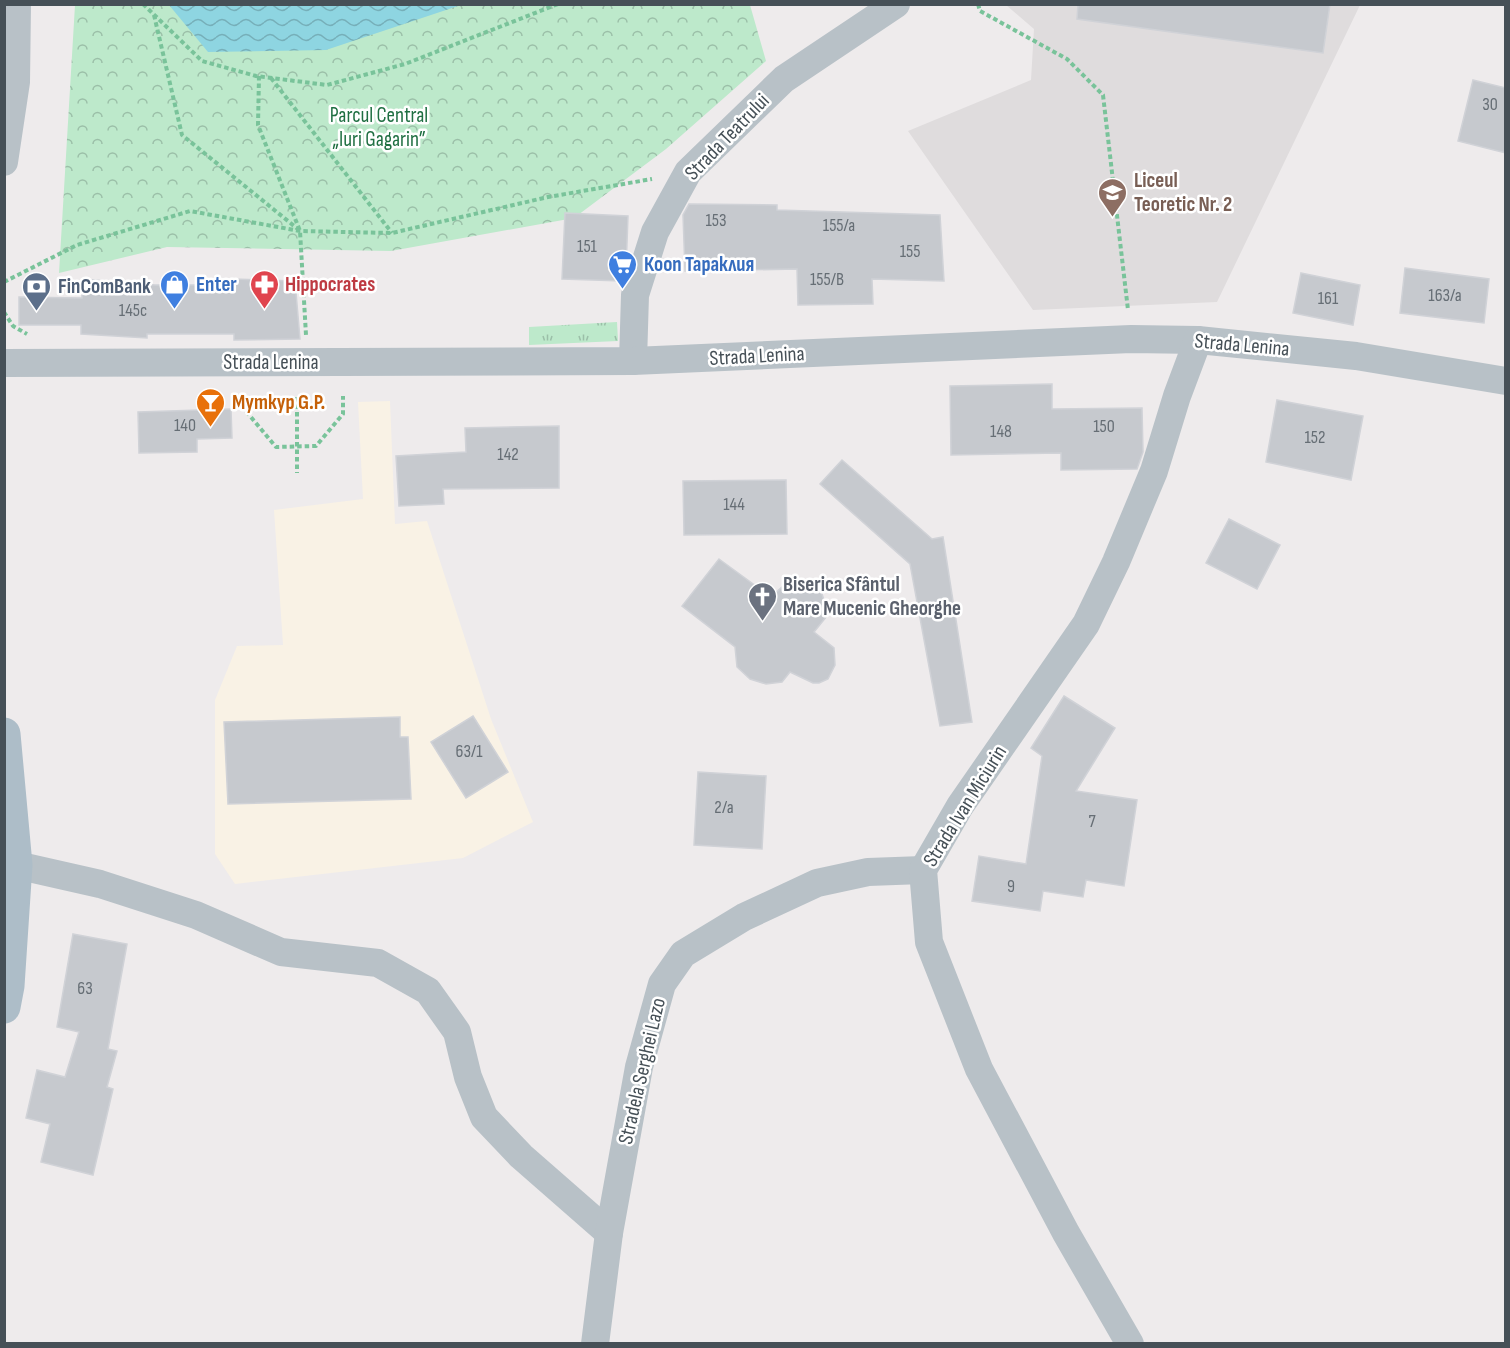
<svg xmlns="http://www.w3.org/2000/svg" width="1510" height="1348" font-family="'Sofia Sans Condensed',sans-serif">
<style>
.commercial{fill:#f9f2e5}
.education{fill:#dfdcdd}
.grass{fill:url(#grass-tufts)}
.forest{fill:url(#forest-crowns)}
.water{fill:url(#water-waves)}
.building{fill:#c6c9ce;stroke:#d0d2d7;stroke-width:1.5}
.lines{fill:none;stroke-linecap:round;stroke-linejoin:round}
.path{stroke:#79c39a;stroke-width:4;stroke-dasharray:4.5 3;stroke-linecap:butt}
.minor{stroke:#b8c1c7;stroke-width:28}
.major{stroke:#adbdc8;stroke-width:33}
.labels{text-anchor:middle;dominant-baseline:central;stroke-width:5;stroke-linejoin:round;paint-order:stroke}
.number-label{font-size:18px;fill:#666e75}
.park-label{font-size:21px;fill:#1f6f42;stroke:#fff}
.street-label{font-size:21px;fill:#465057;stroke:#fff}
.education-label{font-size:21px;font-weight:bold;fill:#785e54;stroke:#fff;text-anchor:start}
.shop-label{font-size:21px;font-weight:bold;fill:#366cbe;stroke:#fff;text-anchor:start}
.health-label{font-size:21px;font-weight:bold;fill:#be3a42;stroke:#fff;text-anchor:start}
.service-label{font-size:21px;font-weight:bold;fill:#4e5e75;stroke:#fff;text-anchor:start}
.food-label{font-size:21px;font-weight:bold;fill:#c56008;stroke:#fff;text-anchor:start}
.worship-label{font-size:21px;font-weight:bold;fill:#5b616d;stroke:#fff;text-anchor:start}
</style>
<defs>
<pattern id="grass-tufts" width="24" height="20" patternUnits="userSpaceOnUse" patternTransform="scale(1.5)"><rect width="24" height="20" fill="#bde9cb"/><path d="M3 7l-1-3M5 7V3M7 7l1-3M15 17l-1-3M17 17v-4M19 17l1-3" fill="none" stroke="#9bbfa8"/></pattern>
<pattern id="forest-crowns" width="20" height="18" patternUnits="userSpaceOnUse" patternTransform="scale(1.5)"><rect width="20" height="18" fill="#bde9cb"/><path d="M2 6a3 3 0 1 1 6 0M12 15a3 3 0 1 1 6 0" fill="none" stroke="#9bbfa8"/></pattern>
<pattern id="water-waves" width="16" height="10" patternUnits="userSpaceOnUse" patternTransform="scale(1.5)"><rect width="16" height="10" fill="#8ed5e1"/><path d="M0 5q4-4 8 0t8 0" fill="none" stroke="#76afb9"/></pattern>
</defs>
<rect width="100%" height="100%" fill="#eeebec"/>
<path class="commercial" d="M390,401L395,524L427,521L491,719L533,822L463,858L235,884L215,854V700L237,646L283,645L274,510L363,499L358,402Z"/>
<path class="education" d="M1006,5H1360L1217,302L1033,310L908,131L1031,80L1034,29Z"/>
<path class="grass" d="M617,322L618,341L529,345V327Z"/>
<path class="forest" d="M75,5H750L766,61L666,149L574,218L391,251L167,247L59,273Z"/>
<path class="water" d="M169,5H461L326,50L208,52Z"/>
<g class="building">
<path d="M1078,4H1330L1323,53L1077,19Z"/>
<path d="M1473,80L1506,88V153L1458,141Z"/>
<path d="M689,204L777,205V210L940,215L944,281L872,279L873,304L798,305L797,269L685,271L683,215Z"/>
<path d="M565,213L628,216L626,270L622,281L562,279Z"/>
<path d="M1405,268L1489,279L1484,323L1400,313Z"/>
<path d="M1301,273L1360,285L1353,325L1293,313Z"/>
<path d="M82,279L155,285H233V279L295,281L300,339L234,340V334H147V338L81,334V325H19V297L82,298Z"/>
<path d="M1052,384V409L1142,408L1143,452L1137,469L1061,470V453L951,455L950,386Z"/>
<path d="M1277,400L1363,416L1351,480L1266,462Z"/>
<path d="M231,409L232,438L197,439V452L139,453L138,412Z"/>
<path d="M559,426V488L443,489L444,504L399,506L396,456L466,452L465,428Z"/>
<path d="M842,460L932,539L943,537L972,722L940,726L910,564L820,484Z"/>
<path d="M786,480L787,534L684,535L683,481Z"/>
<path d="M1229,519L1280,545L1257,589L1206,563Z"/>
<path d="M719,559L771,597L782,587L790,585L809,586L817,589L822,594L827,609V616L814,632L834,648L835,665L828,679L819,683H813L790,672L782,682L766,684L750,679L737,667L735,647L682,606Z"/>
<path d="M1064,696L1115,728L1076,791L1137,800L1124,886L1086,880L1083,897L1043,891L1040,911L972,901L979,856L1026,864L1042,756L1031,748Z"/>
<path d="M473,716L508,772L466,798L431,742Z"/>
<path d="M400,717V737H408L411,799L228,804L224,722Z"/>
<path d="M698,772L766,776L762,849L694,845Z"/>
<path d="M73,934L127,944L108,1049L117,1051L107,1087L113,1089L93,1175L41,1162L50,1124L26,1118L37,1070L65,1077L79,1032L57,1027Z"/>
</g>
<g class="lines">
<g class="path">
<path d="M143,4L202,61L256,76L327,85L405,64L558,4"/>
<path d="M978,4L980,11L1067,59L1103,95L1128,310"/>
<path d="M154,15L182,135L299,230"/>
<path d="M259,76L258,125L300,231L306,335"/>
<path d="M271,78L392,233"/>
<path d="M4,282L77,245L190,211L300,231L392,233L548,197L652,179"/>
<path d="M4,312L13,326L27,334"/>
<path d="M244,397L245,410L276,447L316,446L343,414V396"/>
<path d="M297,397V473"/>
</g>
<g class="minor">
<path d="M4,162L16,82L17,4"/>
<path d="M633,361L635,295L655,232L688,172L784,79L896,4"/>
<path d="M4,363L633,361L1131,339L1198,340L1356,356L1506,381"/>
<path d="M16,865L100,884L196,915L281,952L378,963L428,991L457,1032L468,1077L484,1117L521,1156L609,1233"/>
<path d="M595,1344L609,1233L639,1067L662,984L683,954L744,917L817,883L868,872L923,870"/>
<path d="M1130,1344L1066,1233L979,1069L929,942L923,870L960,806L1086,624L1116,562L1154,471L1177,396L1198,340"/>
</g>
<path class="major" d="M4,734L16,865L8,986L4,1007"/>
</g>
<defs>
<symbol id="school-pin" viewBox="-11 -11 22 30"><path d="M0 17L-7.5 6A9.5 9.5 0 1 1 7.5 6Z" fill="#8d6e63" stroke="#fff"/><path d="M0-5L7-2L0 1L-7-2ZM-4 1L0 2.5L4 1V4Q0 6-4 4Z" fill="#fff"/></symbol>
<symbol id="supermarket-pin" viewBox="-11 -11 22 30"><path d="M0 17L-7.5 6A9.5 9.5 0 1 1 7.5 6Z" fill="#3f7fe0" stroke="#fff"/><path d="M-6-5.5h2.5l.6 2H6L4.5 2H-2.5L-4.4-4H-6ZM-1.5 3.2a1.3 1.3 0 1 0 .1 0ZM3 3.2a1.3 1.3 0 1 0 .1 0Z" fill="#fff"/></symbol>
<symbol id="shop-pin" viewBox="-11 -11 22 30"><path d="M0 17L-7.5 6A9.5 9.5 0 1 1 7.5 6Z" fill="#3f7fe0" stroke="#fff"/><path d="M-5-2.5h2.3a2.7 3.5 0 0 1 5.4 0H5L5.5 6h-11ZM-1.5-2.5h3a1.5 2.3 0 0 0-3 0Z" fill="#fff"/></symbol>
<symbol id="pharmacy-pin" viewBox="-11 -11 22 30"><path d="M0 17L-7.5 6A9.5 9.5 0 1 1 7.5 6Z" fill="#e0444e" stroke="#fff"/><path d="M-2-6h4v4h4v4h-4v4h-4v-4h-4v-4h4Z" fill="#fff"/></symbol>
<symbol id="bank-pin" viewBox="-11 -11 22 30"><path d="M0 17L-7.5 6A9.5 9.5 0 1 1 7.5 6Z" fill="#5c6f8a" stroke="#fff"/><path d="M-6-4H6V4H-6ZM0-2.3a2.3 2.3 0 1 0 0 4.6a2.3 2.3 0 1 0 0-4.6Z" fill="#fff"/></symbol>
<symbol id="bar-pin" viewBox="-11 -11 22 30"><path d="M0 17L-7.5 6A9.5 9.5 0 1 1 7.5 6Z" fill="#e8710a" stroke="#fff"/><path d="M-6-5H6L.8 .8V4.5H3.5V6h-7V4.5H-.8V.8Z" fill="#fff"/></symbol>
<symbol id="church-pin" viewBox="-11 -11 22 30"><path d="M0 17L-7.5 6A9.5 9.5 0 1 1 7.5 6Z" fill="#6b7280" stroke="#fff"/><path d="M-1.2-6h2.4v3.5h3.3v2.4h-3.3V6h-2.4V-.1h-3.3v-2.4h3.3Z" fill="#fff"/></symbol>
</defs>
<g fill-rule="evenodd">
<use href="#school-pin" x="1096" y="176" width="33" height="45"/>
<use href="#supermarket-pin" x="606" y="248" width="33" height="45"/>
<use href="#shop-pin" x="158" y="268" width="33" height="45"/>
<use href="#pharmacy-pin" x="248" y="268" width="33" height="45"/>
<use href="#bank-pin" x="20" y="270" width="33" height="45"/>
<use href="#bar-pin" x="194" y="386" width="33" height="45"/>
<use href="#church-pin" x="746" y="580" width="33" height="45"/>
</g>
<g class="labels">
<g class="number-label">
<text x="1490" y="104">30</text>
<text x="716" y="220">153</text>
<text x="839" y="225">155/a</text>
<text x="587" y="246">151</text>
<text x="910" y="251">155</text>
<text x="827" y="279">155/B</text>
<text x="1445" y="295">163/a</text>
<text x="1328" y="298">161</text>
<text x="133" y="310">145c</text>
<text x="185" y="425">140</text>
<text x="1104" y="426">150</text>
<text x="1001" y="431">148</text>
<text x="1315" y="437">152</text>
<text x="508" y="454">142</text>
<text x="734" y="504">144</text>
<text x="469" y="751">63/1</text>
<text x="724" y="807">2/a</text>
<text x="1092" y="821">7</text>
<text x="1011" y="886">9</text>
<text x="85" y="988">63</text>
</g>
<g class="park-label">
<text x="379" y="115">Parcul Central<tspan x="379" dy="24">„Iuri Gagarin”</tspan></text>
</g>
<g class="street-label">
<text transform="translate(727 137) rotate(-46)">Strada Teatrului</text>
<text transform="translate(1242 345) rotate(5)">Strada Lenina</text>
<text transform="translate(757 356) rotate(-3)">Strada Lenina</text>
<text x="271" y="362">Strada Lenina</text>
<text transform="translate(965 806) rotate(-58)">Strada Ivan Miciurin</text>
<text transform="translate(642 1071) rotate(-77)">Stradela Serghei Lazo</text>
</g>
<g class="education-label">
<text x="1134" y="180">Liceul<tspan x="1134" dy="24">Teoretic Nr. 2</tspan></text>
</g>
<g class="shop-label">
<text x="644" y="264">Кооп Тараклия</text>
<text x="196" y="284">Enter</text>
</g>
<g class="health-label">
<text x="285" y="284">Hippocrates</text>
</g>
<g class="service-label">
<text x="58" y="286">FinComBank</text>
</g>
<g class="food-label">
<text x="232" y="402">Муткур G.P.</text>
</g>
<g class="worship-label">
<text x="783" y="584">Biserica Sfântul<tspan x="783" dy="24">Mare Mucenic Gheorghe</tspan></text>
</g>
</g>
<rect width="1510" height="1348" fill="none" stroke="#465057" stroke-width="12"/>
</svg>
